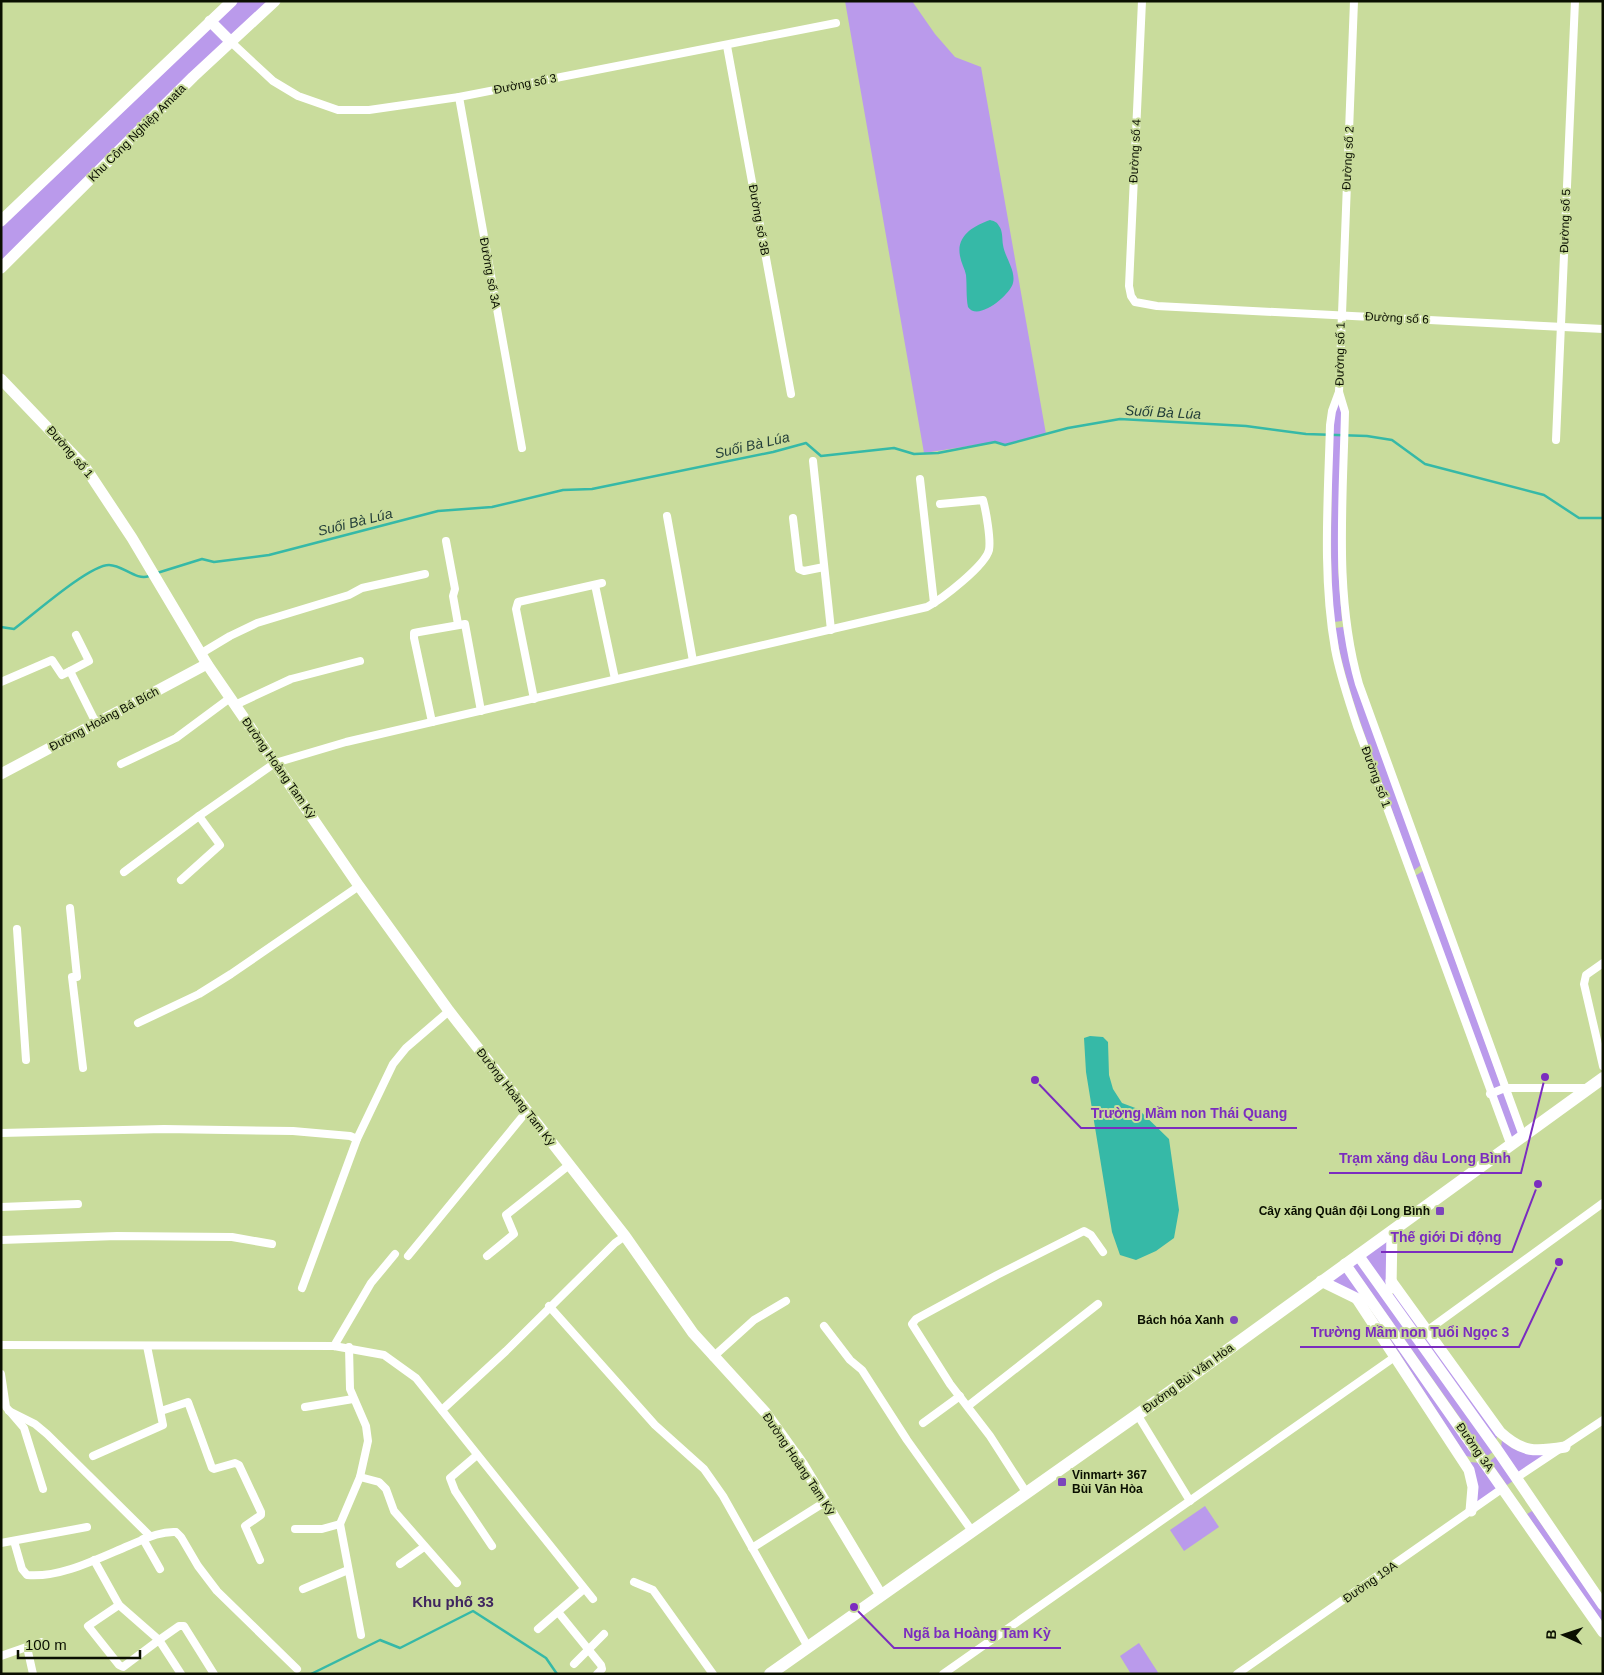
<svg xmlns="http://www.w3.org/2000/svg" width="1604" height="1675" font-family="Helvetica,sans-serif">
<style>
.green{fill:#ba9aeb}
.water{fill:#36b9a7}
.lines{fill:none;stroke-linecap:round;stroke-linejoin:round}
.stream{stroke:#36b9a7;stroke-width:2.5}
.street{stroke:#fff;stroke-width:8}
.secondary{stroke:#fff;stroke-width:11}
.primary{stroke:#fff;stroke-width:12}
.poi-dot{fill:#7c45bb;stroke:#c9dc9c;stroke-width:2}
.labels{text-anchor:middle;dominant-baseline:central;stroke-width:4;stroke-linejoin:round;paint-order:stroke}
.street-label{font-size:12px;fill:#0a0f00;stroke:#c9dc9c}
.poi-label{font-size:12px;font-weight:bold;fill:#0a0f00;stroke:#c9dc9c;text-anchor:end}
.water-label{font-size:14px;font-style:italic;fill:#233e39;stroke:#c9dc9c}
.quarter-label{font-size:15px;font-weight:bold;fill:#3f255f;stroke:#c9dc9c}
.leader{fill:none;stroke:#7b2cbf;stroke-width:2}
.callout-dot{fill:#7b2cbf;stroke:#c9dc9c;stroke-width:2}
.callout-label{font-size:14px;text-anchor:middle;font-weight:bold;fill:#7b2cbf;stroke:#c9dc9c;stroke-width:4;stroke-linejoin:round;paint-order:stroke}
</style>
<rect width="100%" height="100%" fill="#c9dc9c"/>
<g class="green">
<path d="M238,1H268L230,36L216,23Z"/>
<path d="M845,1H912L935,34L955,57L981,67L1046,434L1005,445L995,442L924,453Z"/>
<path d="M212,26L226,40L1,261V227Z"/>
<path d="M1338,402L1342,413L1338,568L1342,621L1334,622C1330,575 1331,529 1332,481C1332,455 1330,427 1338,402Z"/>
<path d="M1343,627L1357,685L1421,865L1413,871C1402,838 1391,806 1379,774C1361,725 1344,679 1335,628Z"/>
<path d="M1423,871L1501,1086L1492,1090L1415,876Z"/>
<path d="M1503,1091L1519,1134L1511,1140L1494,1096Z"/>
<path d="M1387,1240L1388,1289L1364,1256Z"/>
<path d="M1357,1262L1493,1452L1487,1456L1352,1265Z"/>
<path d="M1344,1270L1366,1300L1331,1280Z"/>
<path d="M1393,1292L1497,1436L1496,1441L1393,1296Z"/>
<path d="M1369,1307L1477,1458L1466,1456Z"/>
<path d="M1502,1440C1516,1454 1529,1454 1548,1454L1520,1475L1501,1448Z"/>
<path d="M1496,1456L1513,1481L1507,1485L1490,1461Z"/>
<path d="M1470,1462L1481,1463L1499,1490L1477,1506Z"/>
<path d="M1205,1506L1219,1527L1184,1551L1170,1530Z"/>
<path d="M1532,1511L1603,1613V1624L1527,1514Z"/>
<path d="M1139,1643L1159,1674H1131L1120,1656Z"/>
</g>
<g class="water">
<path d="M990,220C994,221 997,222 999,226C1003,231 1002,239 1003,245C1005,258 1016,270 1013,283C1010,295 978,322 968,307C966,297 967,286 966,275C965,269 961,263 960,256C956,236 973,226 990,220Z"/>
<path d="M1090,1036L1103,1037L1108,1042L1109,1075L1113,1089L1122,1103L1138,1109L1169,1139L1179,1210L1174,1238L1156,1251L1136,1260L1120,1255L1112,1232L1086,1072L1084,1038Z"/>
</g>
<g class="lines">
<g class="stream">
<path d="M157,573L202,559L214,562L269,555L438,511L492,507L563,490L592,489L773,452L806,443L821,456L894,448L914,454L938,453L995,442L1005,445L1068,428L1120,419L1246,426L1306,434L1367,436L1392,440L1425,464L1544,495L1579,518H1603"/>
<path d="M1,627L14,629C33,615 89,565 109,565C123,565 136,581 149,576"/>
<path d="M311,1674L380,1640L400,1648L473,1611L546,1658L557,1674"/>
</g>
<g class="street">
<path d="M1142,1L1129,286L1131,296L1135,302L1157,306L1603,329"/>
<path d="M1354,1L1339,392L1345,412C1343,504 1334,596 1359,684L1523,1136"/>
<path d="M231,42L273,81L298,96L338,110H369L459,97L836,23"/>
<path d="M727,46L791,394"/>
<path d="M459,97L522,448"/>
<path d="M1339,392L1332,411L1330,425C1328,499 1322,576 1335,649C1340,676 1349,701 1357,726L1511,1146"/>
<path d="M1556,440L1575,1"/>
<path d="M813,461L831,630"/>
<path d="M920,479L934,603"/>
<path d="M667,516L693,661"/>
<path d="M793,518L799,569L804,571L824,567"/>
<path d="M446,541L455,589L453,596L458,624"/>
<path d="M595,585L615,679"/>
<path d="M200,654L230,636L257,623L349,595L362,588L425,574"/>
<path d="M70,671L89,661L76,635"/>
<path d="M1,682L52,660L62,675L70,671L96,723"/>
<path d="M534,699L516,609L518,602L602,583"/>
<path d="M235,705L291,679L360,661"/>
<path d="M432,722L414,638V633L419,632L465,624L481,711"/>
<path d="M121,764L176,738L230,698"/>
<path d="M124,872L199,816L275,763L346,742L927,607C942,599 985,566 989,550C991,539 986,511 983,500L940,504"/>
<path d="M181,880L220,845L199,816"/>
<path d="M70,908L77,977"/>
<path d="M17,929L26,1060"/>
<path d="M1603,963L1586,975L1584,984L1603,1066"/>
<path d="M72,977L83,1068"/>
<path d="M138,1023L199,994L231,974L359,886"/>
<path d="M1490,1094L1505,1088H1587"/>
<path d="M1,1133L164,1129L293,1131L350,1136L357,1139"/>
<path d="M1,1207L78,1204"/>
<path d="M1,1240L117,1236L232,1237L272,1244"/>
<path d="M408,1256L527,1111"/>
<path d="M487,1256L514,1234L506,1215L569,1165"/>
<path d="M302,1288L357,1139L393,1064L406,1048L449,1011"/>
<path d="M549,1306L655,1425L704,1469L723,1496L808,1647"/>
<path d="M824,1326L850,1360L862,1370L907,1440L972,1531"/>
<path d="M1428,1330L1603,1203"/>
<path d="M1,1345L334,1346L384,1355L416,1378L593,1599"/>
<path d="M334,1346L371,1283L395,1254"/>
<path d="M349,1347L350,1389L366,1426L368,1441L360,1477L340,1524L361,1635"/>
<path d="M713,1357L754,1320L786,1301"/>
<path d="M1,1374L6,1407L24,1428L43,1489"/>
<path d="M968,1406L1098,1304"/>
<path d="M305,1407L353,1399"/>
<path d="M442,1410L506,1351L615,1243L625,1236"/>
<path d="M9,1411L35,1424L47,1434L150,1536"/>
<path d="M161,1411L188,1402L212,1468L214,1469L235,1463L239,1465L261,1512V1515L245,1526L260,1560"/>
<path d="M1137,1414L1190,1501"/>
<path d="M923,1423L960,1396"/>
<path d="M477,1455L450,1478L455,1491L492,1546"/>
<path d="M93,1456L163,1425L147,1346"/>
<path d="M360,1477L379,1482L386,1489L394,1511L457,1583"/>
<path d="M1516,1478L1603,1420"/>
<path d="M1026,1492L990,1436L950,1384L912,1324L916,1319L997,1275L1084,1231L1091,1235L1103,1252"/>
<path d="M295,1529H322L340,1524"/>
<path d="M143,1539L160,1569"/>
<path d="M14,1541L22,1569L27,1575C60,1578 97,1559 128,1546C143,1540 159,1531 176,1532L181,1537L198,1566L217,1591L297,1669"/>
<path d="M1,1543L87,1527"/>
<path d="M752,1548L825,1502"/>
<path d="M94,1560L119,1605L159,1640L179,1626H184L214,1674"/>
<path d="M400,1564L424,1547"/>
<path d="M634,1582L653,1590L713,1674"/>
<path d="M303,1589L348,1570"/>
<path d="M119,1605L88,1626L119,1665L123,1667L159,1640L181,1674"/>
<path d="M558,1612L601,1665L602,1669L597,1674"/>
<path d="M538,1629L584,1589"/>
<path d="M27,1647L33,1674"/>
<path d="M1,1656L41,1642"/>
<path d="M574,1664L604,1634"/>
<path d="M943,1674L1396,1356"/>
<path d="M1237,1674L1503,1488"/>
</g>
<g class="secondary">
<path d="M210,21L231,42"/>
<path d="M1,221L232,1"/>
<path d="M1,268L193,77L275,1"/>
<path d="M1,379L85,467L132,538L207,664L359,886L449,1011L625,1236L693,1333L765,1412L803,1465L881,1595"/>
<path d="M1,774L207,664"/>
<path d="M1358,1255L1498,1451L1603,1605"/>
<path d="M1345,1264L1603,1632"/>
<path d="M1321,1281L1364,1302"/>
<path d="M1391,1281L1500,1432C1523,1453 1535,1452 1565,1447"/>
<path d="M1391,1288L1392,1231"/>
<path d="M1357,1299L1469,1470L1473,1487L1471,1511"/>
</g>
<path class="primary" d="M770,1674L1171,1391L1603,1078"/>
</g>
<g class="poi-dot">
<rect x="1435" y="1206" width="10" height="10" rx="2.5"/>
<circle cx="1234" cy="1320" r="5"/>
<rect x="1057" y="1477" width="10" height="10" rx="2.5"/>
</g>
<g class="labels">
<g class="street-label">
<text transform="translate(525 84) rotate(-11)">Đường số 3</text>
<text transform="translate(137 133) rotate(-45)">Khu Công Nghiệp Amata</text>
<text transform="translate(1135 151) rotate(-87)">Đường số 4</text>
<text transform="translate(1348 158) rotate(-87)">Đường số 2</text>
<text transform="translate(759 220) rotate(80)">Đường số 3B</text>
<text transform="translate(1565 221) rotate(-88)">Đường số 5</text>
<text transform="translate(490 273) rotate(80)">Đường số 3A</text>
<text transform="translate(1397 318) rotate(3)">Đường số 6</text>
<text transform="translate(1340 354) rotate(-89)">Đường số 1</text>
<text transform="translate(70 452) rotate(49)">Đường số 1</text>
<text transform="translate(104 719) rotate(-28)">Đường Hoàng Bá Bích</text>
<text transform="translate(279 768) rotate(55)">Đường Hoàng Tam Kỳ</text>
<text transform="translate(1376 777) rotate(70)">Đường số 1</text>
<text transform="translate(516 1097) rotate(52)">Đường Hoàng Tam Kỳ</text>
<text transform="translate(1188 1378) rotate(-36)">Đường Bùi Văn Hòa</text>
<text transform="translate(1475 1447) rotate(55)">Đường 3A</text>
<text transform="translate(799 1464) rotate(56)">Đường Hoàng Tam Kỳ</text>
<text transform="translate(1370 1582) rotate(-35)">Đường 19A</text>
</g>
<g class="poi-label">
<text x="1430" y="1211">Cây xăng Quân đội Long Bình</text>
<text x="1224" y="1320">Bách hóa Xanh</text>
<text x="1072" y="1475" text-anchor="start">Vinmart+ 367<tspan x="1072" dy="14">Bùi Văn Hòa</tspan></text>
</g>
<g class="water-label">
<text transform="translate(1163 412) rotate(3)">Suối Bà Lúa</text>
<text transform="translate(752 445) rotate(-13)">Suối Bà Lúa</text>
<text transform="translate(355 522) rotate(-14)">Suối Bà Lúa</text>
</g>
<g class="quarter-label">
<text x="453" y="1601">Khu phố 33</text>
</g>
</g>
<path class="leader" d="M1035 1080L1081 1128H1297M1545 1077L1521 1173H1329M1538 1184L1512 1252H1381M1559 1262L1519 1347H1300M854 1607L894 1648H1061"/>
<g class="callout-dot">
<circle cx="1035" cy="1080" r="5"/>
<circle cx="1545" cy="1077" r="5"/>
<circle cx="1538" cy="1184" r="5"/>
<circle cx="1559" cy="1262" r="5"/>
<circle cx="854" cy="1607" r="5"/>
</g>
<g class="callout-label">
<text x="1189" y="1118">Trường Mầm non Thái Quang</text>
<text x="1425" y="1163">Trạm xăng dầu Long Bình</text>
<text x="1446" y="1242">Thế giới Di động</text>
<text x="1410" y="1337">Trường Mầm non Tuổi Ngọc 3</text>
<text x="977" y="1638">Ngã ba Hoàng Tam Kỳ</text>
</g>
<rect width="1604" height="1675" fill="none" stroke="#0a0f00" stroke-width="5"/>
<g transform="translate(1564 1635) rotate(273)" stroke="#c9dc9c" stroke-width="4" paint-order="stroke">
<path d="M0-4L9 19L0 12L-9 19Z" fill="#0a0f00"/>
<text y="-8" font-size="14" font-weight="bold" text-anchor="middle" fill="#0a0f00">B</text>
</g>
<path d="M18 1650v8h122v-8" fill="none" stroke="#0a0f00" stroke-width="2.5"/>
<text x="25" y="1650" font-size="15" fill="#0a0f00" stroke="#c9dc9c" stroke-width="4" paint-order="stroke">100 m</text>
</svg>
